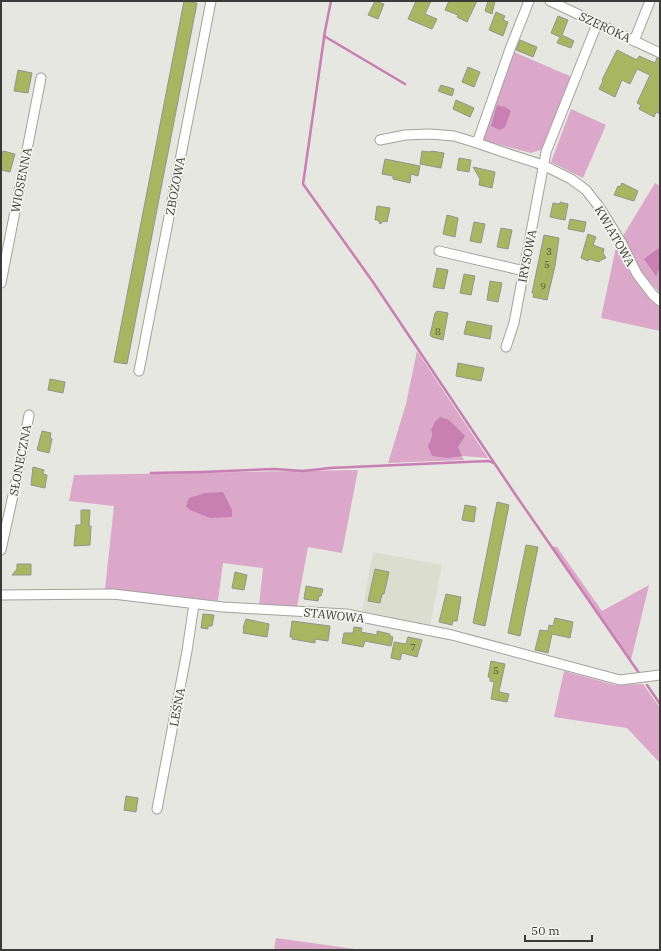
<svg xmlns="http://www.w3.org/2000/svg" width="661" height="951" font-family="'IBM Plex Serif',serif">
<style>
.built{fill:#dbdecf}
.green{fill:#dba8c9;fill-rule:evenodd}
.water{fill:#c87fb1}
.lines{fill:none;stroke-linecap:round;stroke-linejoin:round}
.stream{stroke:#c87fb1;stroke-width:2.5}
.building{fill:#a8b561;stroke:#94958e}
.street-casing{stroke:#a1a39c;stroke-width:11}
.street{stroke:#fff;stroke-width:9}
.labels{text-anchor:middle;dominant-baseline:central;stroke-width:3.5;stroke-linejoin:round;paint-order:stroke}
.number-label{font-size:10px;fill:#565a42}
.street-label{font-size:12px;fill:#3a3b38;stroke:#f3f5ed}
</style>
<rect width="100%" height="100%" fill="#e6e7e0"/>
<path class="built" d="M373,552L442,565L430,626L362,611Z"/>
<g class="green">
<path d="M514,52L572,77L543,149L531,153L482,140Z"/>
<path d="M571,109L606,125L583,178L551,162Z"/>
<path d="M655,183L660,186V293L639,271L623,236Z"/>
<path d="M616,247L631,274L651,301L660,305V331L601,318Z"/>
<path d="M417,351L488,458L462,456L464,460L388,463L406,404ZM431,430L460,442L458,447L428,446L432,436Z"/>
<path d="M358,470L342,553L308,547L297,607L259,605L263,568L223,563L218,601L105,589L114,506L69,501L74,475Z"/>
<path d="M551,546L557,547L602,611L649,585L631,660Z"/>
<path d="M564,671L615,685L643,684L660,708V763L627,728L554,717Z"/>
<path d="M276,938L362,950H274Z"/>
</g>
<g class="water">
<path d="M497,105L505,107L511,111L505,127L500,130L491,126Z"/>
<path d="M660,247V267L656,276L644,259Z"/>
<path d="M440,417L449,420L465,436L458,447L462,456L448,458L432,456L428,446L432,436L431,430L435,422Z"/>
<path d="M223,492L232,510V517L210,518L190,510L186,506L189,498L205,493Z"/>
</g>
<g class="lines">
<g class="stream">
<path d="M331,1L325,31L303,184L373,282L515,494L639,673"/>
<path d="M324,36L405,84"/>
<path d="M151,473L202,472L275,469L303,471L330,468L465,462L489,461L493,463"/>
<path d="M647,685L660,704"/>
</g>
</g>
<g class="building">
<path d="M184,1L197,3L127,364L114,362Z"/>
<path d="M375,1L384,4L378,19L368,15Z"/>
<path d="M416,1H431L425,14L437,19L432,29L408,19Z"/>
<path d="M449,1H477L467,22L457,17L458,15L445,10Z"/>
<path d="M488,1H495L492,14L485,11Z"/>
<path d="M496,12L505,16L503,20L508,22L503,36L489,30Z"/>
<path d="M558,16L568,20L562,35L574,41L571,48L557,43L560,37L551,33Z"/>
<path d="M520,40L537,47L533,57L516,50Z"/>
<path d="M617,50L637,60L639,56L655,63L657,58L660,59V114L656,112L654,117L639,109L641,105L637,103L650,75L637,69L630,84L622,80L615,97L599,89L603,81L602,80Z"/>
<path d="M468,67L480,72L474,87L462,82Z"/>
<path d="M18,70L32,73L28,93L14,91Z"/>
<path d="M441,85L454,89L452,96L438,91Z"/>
<path d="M456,100L474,108L470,117L453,109Z"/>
<path d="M3,151L15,154L10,172L1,170V157Z"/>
<path d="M422,151L430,152L431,151L444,153L441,168L420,164Z"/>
<path d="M459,158L471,160L469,172L457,170Z"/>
<path d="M385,159L420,166L418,176L411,174L410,183L393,179V176L382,174Z"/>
<path d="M473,167L495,172L492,188L479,185L480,179Z"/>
<path d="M622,183L638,191L634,201L614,195L618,186L620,187Z"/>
<path d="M560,202L568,204L565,220L550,217L553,203L560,204Z"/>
<path d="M377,206L390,208L387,222L384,221L380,224L378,220H375Z"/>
<path d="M447,215L458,218L455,237L443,234Z"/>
<path d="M570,219L586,222L584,232L568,229Z"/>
<path d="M474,222L485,224L481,243L470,241Z"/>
<path d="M501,228L512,230L508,249L497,247Z"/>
<path d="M588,234L596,237L593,245L604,249L603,253L606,258L601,260L599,262L589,259L588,261L581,258Z"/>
<path d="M544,235L559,238L555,266L547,300L533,297L534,293H532Z"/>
<path d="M437,268L448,270L444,289L433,287Z"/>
<path d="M464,274L475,276L471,295L460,293Z"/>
<path d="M490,281L502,283L498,302L487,300Z"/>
<path d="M437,311L448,313L443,340L432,337L430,335L435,313Z"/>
<path d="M467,321L492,326L490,339L464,334Z"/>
<path d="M458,363L484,368L481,381L456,376Z"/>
<path d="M50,379L65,382L63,393L48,390Z"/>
<path d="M42,431L51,433L50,438L52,439L49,453L37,450Z"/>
<path d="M33,467L44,470L43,474L47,475L45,488L31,485Z"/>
<path d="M497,502L509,505L485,626L473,623Z"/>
<path d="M465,505L476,507L474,522L462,520Z"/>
<path d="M81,510H90L89,526H91L90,545L74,546L76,525H81Z"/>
<path d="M526,545L538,547L520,636L508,633Z"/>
<path d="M17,564H31V575H12L17,569Z"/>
<path d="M375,569L389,572L384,594H382L380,603L368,601Z"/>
<path d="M235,572L247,575L244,590L232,588Z"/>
<path d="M306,586L323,589L321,596H319L318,601L304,599Z"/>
<path d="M446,594L461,597L457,621H453L452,625L439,622Z"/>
<path d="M203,614L214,615L212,626H208V629L201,628Z"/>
<path d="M555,618L573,622L570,638L552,634L548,653L535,650L540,630L548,631L549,625L553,626Z"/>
<path d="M246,619L269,624L267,637L243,633L244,629L243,628Z"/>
<path d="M292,621L330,626L328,641L315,639V643L292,639L293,637H290Z"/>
<path d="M354,627L362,628L361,632L377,635V631L390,634V636L393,637L391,646L365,641L363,647L342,643L344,633H353Z"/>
<path d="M408,637L422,640L417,657L402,653L400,660L391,658L394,642L406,644Z"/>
<path d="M491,661L505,664L499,692L509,694L507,702L491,699L494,682L490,681V677H488Z"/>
<path d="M126,796L138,798L136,812L124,810Z"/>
</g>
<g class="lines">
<defs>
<g id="street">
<path d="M550,1L660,53"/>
<path d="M634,41L650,1"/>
<path d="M380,140L405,135L430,134L454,136L477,143L506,153L543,165L571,179L586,190L600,208L621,242L637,274L653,295L660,301"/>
<path d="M477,143L510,49L529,1"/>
<path d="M439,251L524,271"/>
<path d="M1,283L41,78"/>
<path d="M506,347L514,323L546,152L597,24"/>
<path d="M139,371L211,1"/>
<path d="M1,550L19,468L29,415"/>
<path d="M1,595L113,594L223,607L346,614L452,635L620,680L660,675"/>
<path d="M157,809L187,651L194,604"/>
</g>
</defs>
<use href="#street" class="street-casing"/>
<use href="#street" class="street"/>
</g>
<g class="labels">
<g class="number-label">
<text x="549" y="251">3</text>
<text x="547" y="264">5</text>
<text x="543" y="286">9</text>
<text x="438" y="331">8</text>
<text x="413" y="647">7</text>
<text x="496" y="670">5</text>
</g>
<g class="street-label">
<text transform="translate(605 27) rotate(25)">SZEROKA</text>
<text transform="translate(21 180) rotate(-79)">WIOSENNA</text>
<text transform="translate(175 186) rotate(-79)">ZBOŻOWA</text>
<text transform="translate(615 236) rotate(60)">KWIATOWA</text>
<text transform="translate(527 256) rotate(-79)">IRYSOWA</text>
<text transform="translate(20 460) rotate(-79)">SŁONECZNA</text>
<text transform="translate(334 615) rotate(6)">STAWOWA</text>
<text transform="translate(177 707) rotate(-79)">LEŚNA</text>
</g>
</g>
<rect width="661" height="951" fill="none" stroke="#3a3b38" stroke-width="4"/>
<path d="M525 935v6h67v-6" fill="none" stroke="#3a3b38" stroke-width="2"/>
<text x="531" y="935" font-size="12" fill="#3a3b38" stroke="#f3f5ed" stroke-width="3" paint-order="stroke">50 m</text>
</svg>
